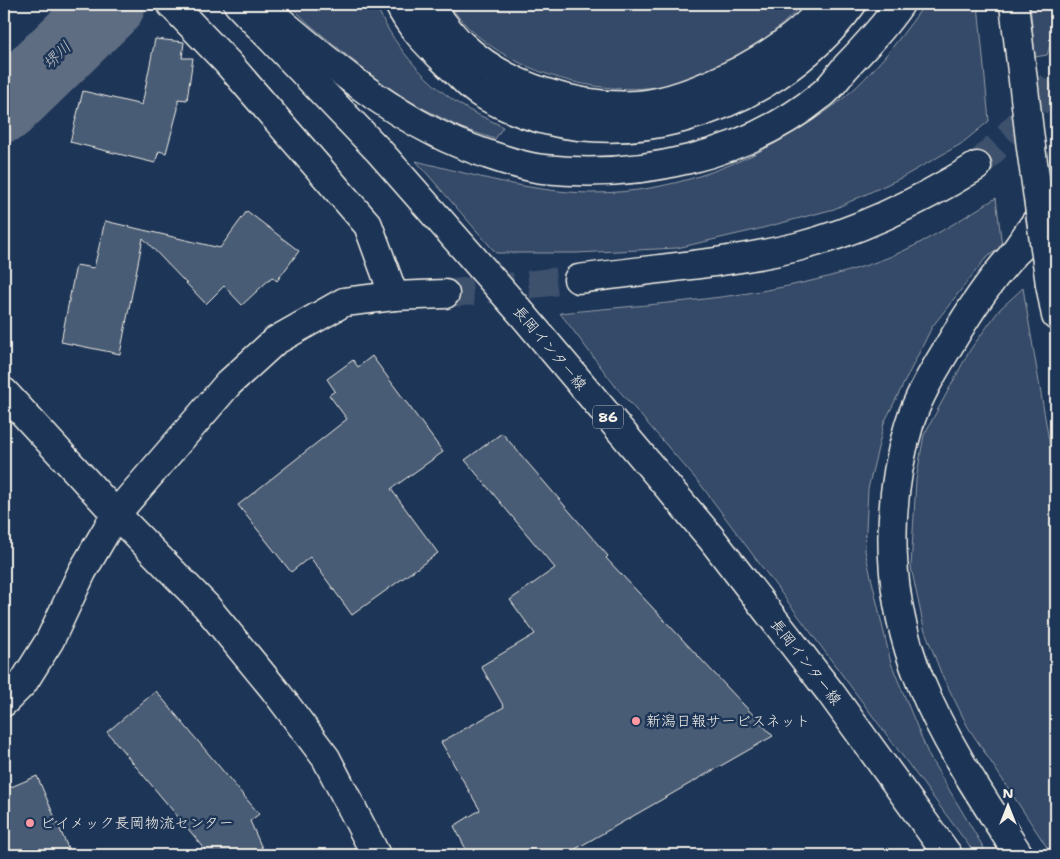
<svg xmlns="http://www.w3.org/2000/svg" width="1060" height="859" font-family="'Shantell Sans','Klee One',sans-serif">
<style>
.green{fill:#354a67;stroke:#949ea8}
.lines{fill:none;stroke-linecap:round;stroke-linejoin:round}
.river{stroke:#5e6d82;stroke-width:71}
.building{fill:#485b74;stroke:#f4f1e8}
.street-tunnel{stroke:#3d516d;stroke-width:28;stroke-dasharray:28 14;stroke-linecap:butt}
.street-casing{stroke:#f4f1e8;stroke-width:31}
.secondary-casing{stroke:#f4f1e8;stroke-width:31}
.primary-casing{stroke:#f4f1e8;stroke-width:31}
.highway-casing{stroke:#f4f1e8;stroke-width:31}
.street{stroke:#1d3557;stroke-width:28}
.secondary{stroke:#1d3557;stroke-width:28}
.primary{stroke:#1d3557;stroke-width:28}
.highway{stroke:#1d3557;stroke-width:28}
.highway-bridge-casing{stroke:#f4f1e8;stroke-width:31;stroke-linecap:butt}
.highway-bridge{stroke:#1d3557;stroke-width:28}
.poi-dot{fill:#ff9aa2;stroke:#1d3557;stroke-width:2}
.labels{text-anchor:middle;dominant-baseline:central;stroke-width:5;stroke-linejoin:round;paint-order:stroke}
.shield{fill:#1d3557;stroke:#b4b9bc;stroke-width:1}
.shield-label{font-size:14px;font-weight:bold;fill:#f4f1e8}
.street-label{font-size:15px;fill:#f4f1e8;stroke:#1d3557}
.poi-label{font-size:15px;fill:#f4f1e8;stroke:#1d3557;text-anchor:start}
.water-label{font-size:16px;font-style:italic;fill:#c0c3c4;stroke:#1d3557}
</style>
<rect width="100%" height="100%" fill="#1d3557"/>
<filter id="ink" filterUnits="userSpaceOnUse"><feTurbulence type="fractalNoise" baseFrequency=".02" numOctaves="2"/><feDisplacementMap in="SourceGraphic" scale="10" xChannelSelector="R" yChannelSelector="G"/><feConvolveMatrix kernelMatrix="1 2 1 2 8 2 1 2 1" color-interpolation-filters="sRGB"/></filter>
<g filter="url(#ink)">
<g class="green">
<path d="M289,4H376C391,43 423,80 459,104C472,113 489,119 503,127L495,139L461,128L390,91L309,24Z"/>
<path d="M449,4H803C770,39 727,69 680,82C605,104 492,70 449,4Z"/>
<path d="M925,4H978L989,121L961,144L901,178L834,209L755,230L677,248L576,253H496L416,161C473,175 531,192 590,193C682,194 770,155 841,100C872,76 902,36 925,4Z"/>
<path d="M1030,4H1056V28L1047,55L1035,57Z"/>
<path d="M996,198L1002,246L985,259L932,327L884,423L868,489L865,551L891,663L929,756L988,855H976L701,485L616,387L560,313C670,302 782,298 887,258C925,243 961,219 996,198Z"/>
<path d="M1023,288L1056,482V855H1052L968,727L941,673L924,628L911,567L916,480L924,435L970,350L1000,309Z"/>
</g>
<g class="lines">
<path class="river" d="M4,107L110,4"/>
</g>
<g class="building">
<path d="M155,39L184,42L182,58H193L187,100L178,99V109L166,153L159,151L155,163L70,142L83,91L142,105Z"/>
<path d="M247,211L299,251L277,281L272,277L242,305L224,286L206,304L143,238L120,354L61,342L76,265L94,268L105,221L220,248Z"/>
<path d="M372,356L443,452L391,489L438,553L352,615L310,557L291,572L238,505L347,419L329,395L335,391L327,379L353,360L358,367Z"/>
<path d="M502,433L608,556L606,558L773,736L565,855H469L454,826L480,810L441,742L504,707L481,666L535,634L510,600L555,568L465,460Z"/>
<path d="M156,691L259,814L250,821L265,855H210L107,732Z"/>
<path d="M37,776L71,855H4V790Z"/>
</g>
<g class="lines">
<g class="street-tunnel">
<path d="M977,166L1029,114L1056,77"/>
<path d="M445,294L578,279"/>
</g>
<defs>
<g id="street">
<path d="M171,4L227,62L368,225L394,296"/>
<path d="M578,279C651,269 725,264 797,247C860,231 922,200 977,166"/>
<path d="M4,392L116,514L206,606L274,689L326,758L376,855"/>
<path d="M4,702L23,683L50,640L82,572L116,514L228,384L275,341L344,302L394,296L445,294"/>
</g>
<path id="secondary" d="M1019,855C983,799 945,743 920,681C887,599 884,509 909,425C918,396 935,369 950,344C968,313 987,284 1011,257C1024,243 1041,230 1056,217"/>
<path id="primary" d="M238,4L379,151L523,315L711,538L830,692L948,855"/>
<g id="highway">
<path d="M260,4C316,51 370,100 436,133C461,146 516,166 543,169C639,179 745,157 821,95C831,88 838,76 846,67C865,47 884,27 900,4"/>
<path d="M399,4C411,30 432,48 452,68C461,76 470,87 480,93C604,167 770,116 852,4"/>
<path d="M429,4C439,18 449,33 462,45C506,87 578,109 638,105C672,102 709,86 739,71C771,54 803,32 826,4"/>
<path d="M1014,4L1031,148"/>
<path d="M1012,256L1056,193"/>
<path d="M1050,284L1056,316"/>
</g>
</defs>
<use href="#street" class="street-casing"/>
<use href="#secondary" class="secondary-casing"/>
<use href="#primary" class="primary-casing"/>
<use href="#highway" class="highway-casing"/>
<use href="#street" class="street"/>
<use href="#secondary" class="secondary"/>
<use href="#primary" class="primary"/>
<use href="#highway" class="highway"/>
<defs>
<path id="highway-bridge" d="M1031,148L1050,284"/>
</defs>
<use href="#highway-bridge" class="highway-bridge-casing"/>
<use href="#highway-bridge" class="highway-bridge"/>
</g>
</g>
<g class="poi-dot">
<circle cx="636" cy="721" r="5"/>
<circle cx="30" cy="823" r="5"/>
</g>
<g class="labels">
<rect class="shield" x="593" y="405.5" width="30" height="23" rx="4"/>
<g class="shield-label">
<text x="608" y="417">86</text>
</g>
<g class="street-label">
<text transform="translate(550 348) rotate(50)">長岡インター線</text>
<text transform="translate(806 662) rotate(52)">長岡インター線</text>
</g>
<g class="poi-label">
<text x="646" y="721">新潟日報サービスネット</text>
<text x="40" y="823">ビイメック長岡物流センター</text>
</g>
<g class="water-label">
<text transform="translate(57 55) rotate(-44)">堺川</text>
</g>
</g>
<rect width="1060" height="859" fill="none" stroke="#1d3557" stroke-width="20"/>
<rect x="10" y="10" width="1040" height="839" fill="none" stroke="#f4f1e8" stroke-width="2" filter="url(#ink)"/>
<g transform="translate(1008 806)" stroke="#1d3557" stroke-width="4" paint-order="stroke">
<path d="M0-4L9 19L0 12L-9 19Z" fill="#f4f1e8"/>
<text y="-8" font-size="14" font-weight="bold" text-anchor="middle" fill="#f4f1e8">N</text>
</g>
</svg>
